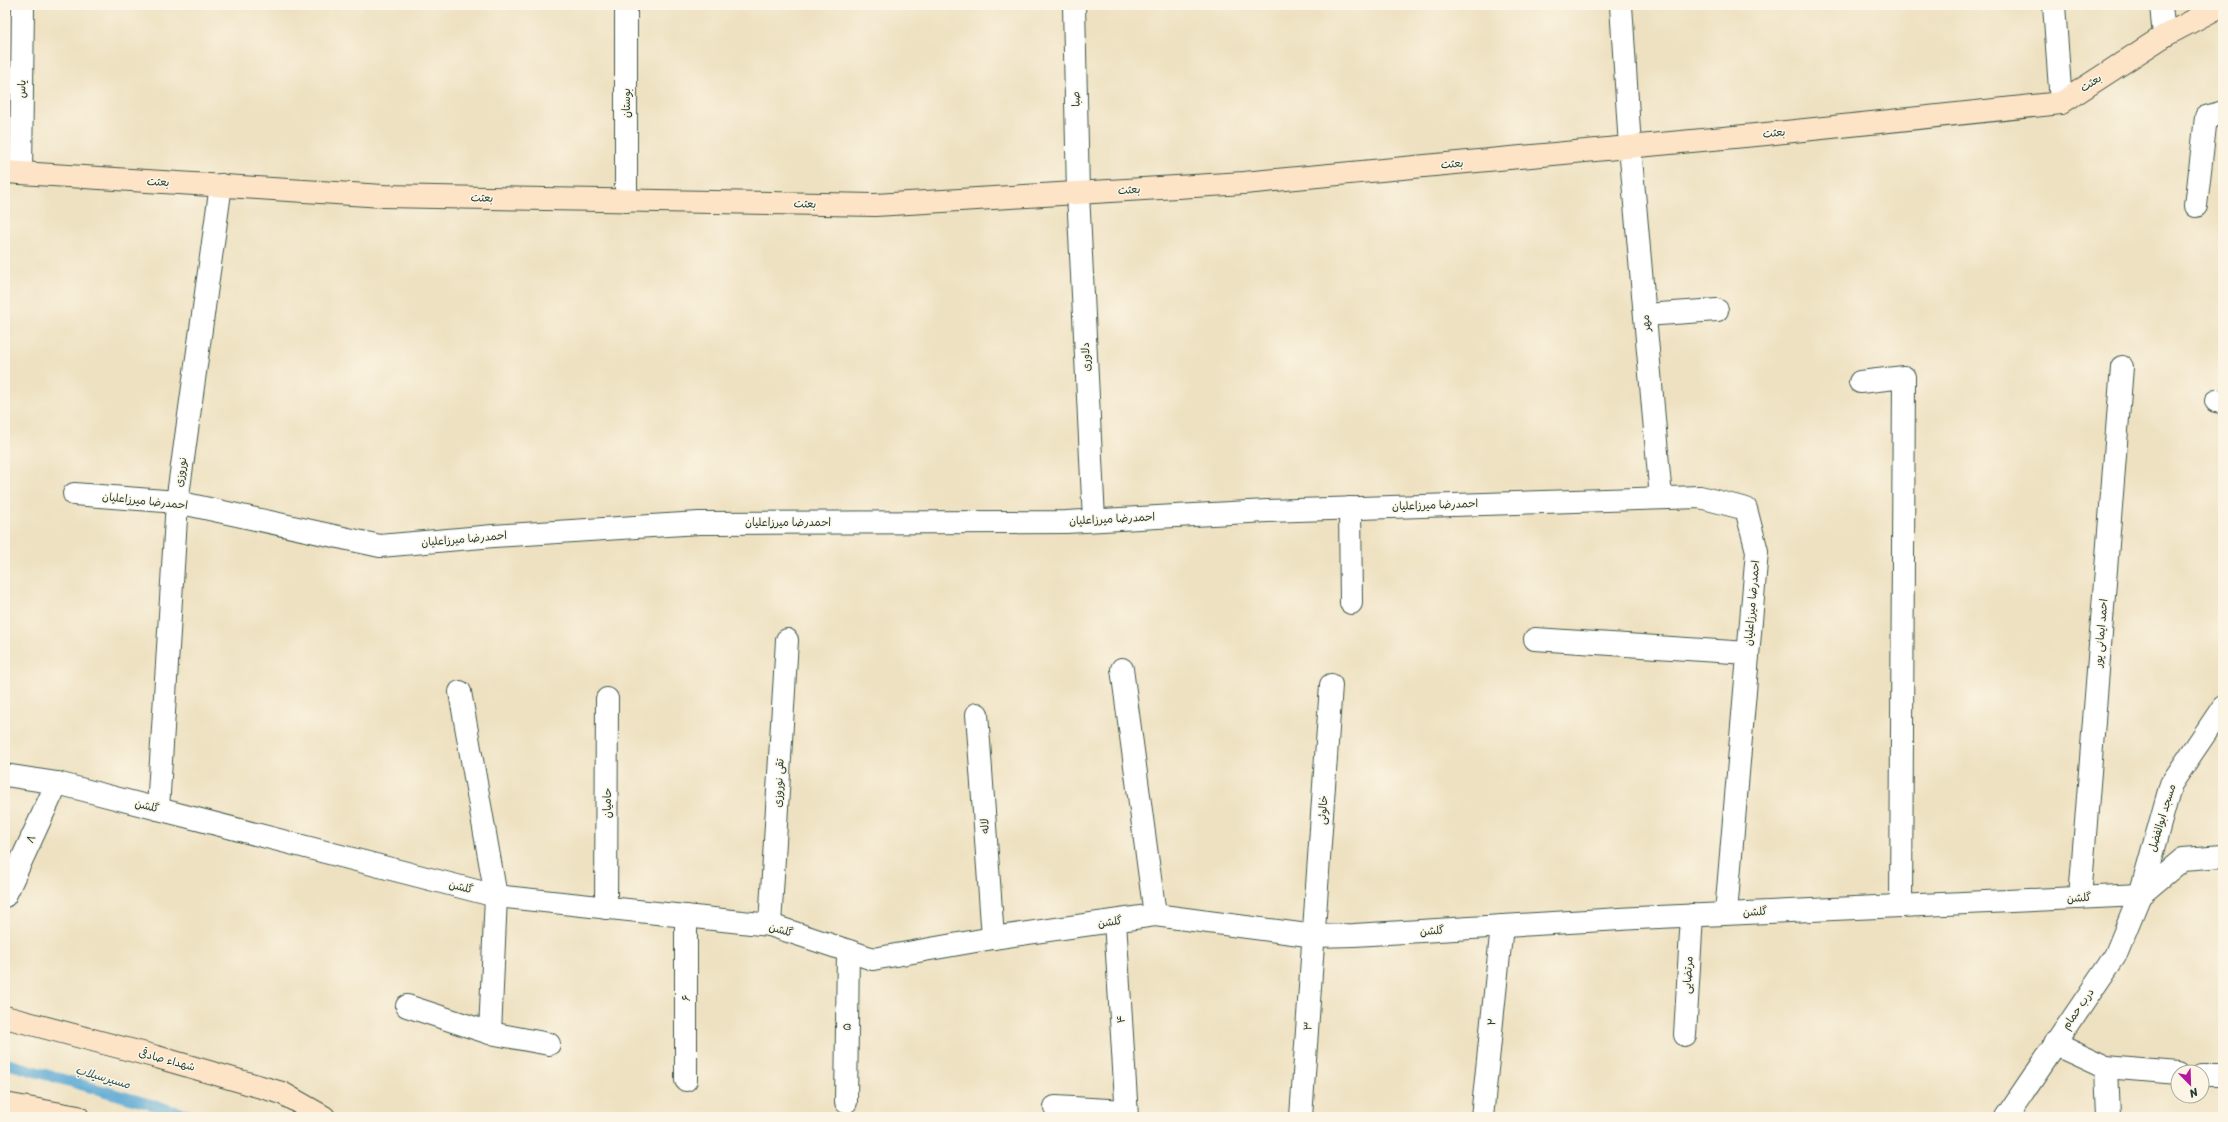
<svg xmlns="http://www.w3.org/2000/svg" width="2228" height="1122" font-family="Sriracha,'Playpen Sans Arabic',sans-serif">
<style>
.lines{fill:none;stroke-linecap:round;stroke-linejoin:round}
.stream{stroke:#59a7d3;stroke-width:11}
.street-casing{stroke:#3e5649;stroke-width:24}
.secondary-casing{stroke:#3e5649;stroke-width:24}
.street{stroke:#fff;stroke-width:22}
.secondary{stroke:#fee4c6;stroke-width:22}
.labels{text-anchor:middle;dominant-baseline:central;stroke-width:3;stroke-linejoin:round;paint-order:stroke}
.street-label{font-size:11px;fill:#1f3d34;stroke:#fcf5e5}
.water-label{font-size:12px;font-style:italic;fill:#305d64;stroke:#fcf5e5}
</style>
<rect width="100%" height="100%" fill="#fcf5e5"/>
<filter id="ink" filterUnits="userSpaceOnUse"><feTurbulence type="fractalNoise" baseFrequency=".025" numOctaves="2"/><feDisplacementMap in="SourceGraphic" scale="8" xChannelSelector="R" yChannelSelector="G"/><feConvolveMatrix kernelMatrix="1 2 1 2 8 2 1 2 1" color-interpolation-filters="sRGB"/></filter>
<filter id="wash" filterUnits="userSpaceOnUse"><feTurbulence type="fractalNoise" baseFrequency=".012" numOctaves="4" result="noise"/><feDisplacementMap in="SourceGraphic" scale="16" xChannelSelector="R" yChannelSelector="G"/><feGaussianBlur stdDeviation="0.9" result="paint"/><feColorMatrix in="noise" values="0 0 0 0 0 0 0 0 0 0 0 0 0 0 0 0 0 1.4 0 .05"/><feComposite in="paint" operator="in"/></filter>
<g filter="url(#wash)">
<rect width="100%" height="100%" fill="#eee1c1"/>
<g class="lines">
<path class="stream" d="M5,1063L195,1117"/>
</g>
</g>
<g filter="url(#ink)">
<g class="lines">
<defs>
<g id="street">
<path d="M626,5V201"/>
<path d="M1074,5L1078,193L1094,520"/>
<path d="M1621,5L1630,147L1661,498"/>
<path d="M2054,5L2061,103"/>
<path d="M2161,5L2164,36"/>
<path d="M21,173L23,5"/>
<path d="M2196,206L2206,117L2223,112"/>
<path d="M1645,315L1717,310"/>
<path d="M1860,382L1904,377L1901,906"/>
<path d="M2216,401L2223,402"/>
<path d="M74,494L177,502L380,546L493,536L699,523L1066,522L1267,511L1700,497L1746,509L1757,551L1726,913"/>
<path d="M1350,508L1351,603"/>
<path d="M1535,639L1748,653"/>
<path d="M1122,669L1155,915"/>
<path d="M460,692L496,896L490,1033"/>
<path d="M977,714L993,938"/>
<path d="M5,775L57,783L496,896L770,925L873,959L993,938L1155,915L1315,936L1354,935L1637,918L2140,895L2183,859L2223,856"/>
<path d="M158,809L177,502L221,185"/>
<path d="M5,896L57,783"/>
<path d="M2080,898L2122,367"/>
<path d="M606,908L607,699"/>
<path d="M686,916V1080"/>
<path d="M1115,921L1127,1117"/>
<path d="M770,925L787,640"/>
<path d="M407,1006L490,1033L549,1044"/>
<path d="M1685,1035L1692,915"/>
<path d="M2054,1043L2106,1067L2178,1073"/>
<path d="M2106,1067L2108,1117"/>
<path d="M2202,1075H2223"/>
<path d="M846,1102L848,951"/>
<path d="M1055,1107L1126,1111"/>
<path d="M1301,1117L1331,685"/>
<path d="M1482,1117L1502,926"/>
<path d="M2006,1117L2115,956L2140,895L2171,784L2223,707"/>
</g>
<g id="secondary">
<path d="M5,172L383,196L875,205L1244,183L1766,134L2061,103L2164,36L2223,5"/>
<path d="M5,1017L157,1057L282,1093L324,1117"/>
<path d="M5,1104L78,1117"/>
</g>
</defs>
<use href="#street" class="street-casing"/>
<use href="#secondary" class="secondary-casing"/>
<use href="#street" class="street"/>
<use href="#secondary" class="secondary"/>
</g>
</g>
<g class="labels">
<g class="street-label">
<text transform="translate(2091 83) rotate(-33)">بعثت</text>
<text transform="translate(22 89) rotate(-89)">یاس</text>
<text transform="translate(1076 99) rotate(-91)">صبا</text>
<text transform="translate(626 103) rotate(-90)">بوستان</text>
<text transform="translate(1774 133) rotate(-6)">بعثت</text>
<text transform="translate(1452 164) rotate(-5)">بعثت</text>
<text transform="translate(158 182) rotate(3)">بعثت</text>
<text transform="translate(1129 190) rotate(-4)">بعثت</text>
<text transform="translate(482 198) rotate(1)">بعثت</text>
<text transform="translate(805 204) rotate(1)">بعثت</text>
<text transform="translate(1646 323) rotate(-95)">مهر</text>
<text transform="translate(1086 357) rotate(-93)">دلاوری</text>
<text transform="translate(181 472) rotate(-82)">نوروزی</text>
<text transform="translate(145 501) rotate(6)">احمدرضا میرزاعلیان</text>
<text transform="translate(1435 505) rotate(-2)">احمدرضا میرزاعلیان</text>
<text transform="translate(1112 519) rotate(-3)">احمدرضا میرزاعلیان</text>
<text x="788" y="522">احمدرضا میرزاعلیان</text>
<text transform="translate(464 539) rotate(-5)">احمدرضا میرزاعلیان</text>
<text transform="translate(1752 603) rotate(-85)">احمدرضا میرزاعلیان</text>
<text transform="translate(2101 633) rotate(-85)">احمد ایمانی پور</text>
<text transform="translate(779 783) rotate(-87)">تقی نوروزی</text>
<text transform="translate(607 803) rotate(-90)">حامیان</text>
<text transform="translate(147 806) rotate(14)">گلشن</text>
<text transform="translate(1323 810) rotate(-86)">خالوئی</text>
<text transform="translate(2162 818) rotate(-73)">مسجد ابوالفضل</text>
<text transform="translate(985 826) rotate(-94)">لاله</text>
<text transform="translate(31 839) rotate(-65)">۸</text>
<text transform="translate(461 887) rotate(14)">گلشن</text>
<text transform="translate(2079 898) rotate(-3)">گلشن</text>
<text transform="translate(1755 912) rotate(-3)">گلشن</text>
<text transform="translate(1110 922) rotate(-8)">گلشن</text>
<text transform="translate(781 930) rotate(16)">گلشن</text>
<text transform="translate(1432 931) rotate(-4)">گلشن</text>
<text transform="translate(1688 975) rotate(-87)">مرتضایی</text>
<text transform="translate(686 998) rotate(-90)">۶</text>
<text transform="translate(2078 1009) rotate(-55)">درب حمام</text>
<text transform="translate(1121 1019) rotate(-93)">۴</text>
<text transform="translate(1492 1022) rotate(-84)">۲</text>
<text transform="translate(1308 1026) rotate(-86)">۳</text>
<text transform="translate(847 1027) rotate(-89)">۵</text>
<text transform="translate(167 1060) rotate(15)">شهداء صادقی</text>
</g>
<g class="water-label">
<text transform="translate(103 1077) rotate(16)">مسیرسیلاب</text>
</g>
</g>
<rect width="2228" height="1122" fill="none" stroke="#fcf5e5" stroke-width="20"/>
<g transform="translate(2190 1084) rotate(157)"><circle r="19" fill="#fcf5e5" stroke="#a4ab9e"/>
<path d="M0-3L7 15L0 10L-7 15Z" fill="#b5179e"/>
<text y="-6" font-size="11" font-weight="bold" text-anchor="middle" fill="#1f3d34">N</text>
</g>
</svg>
